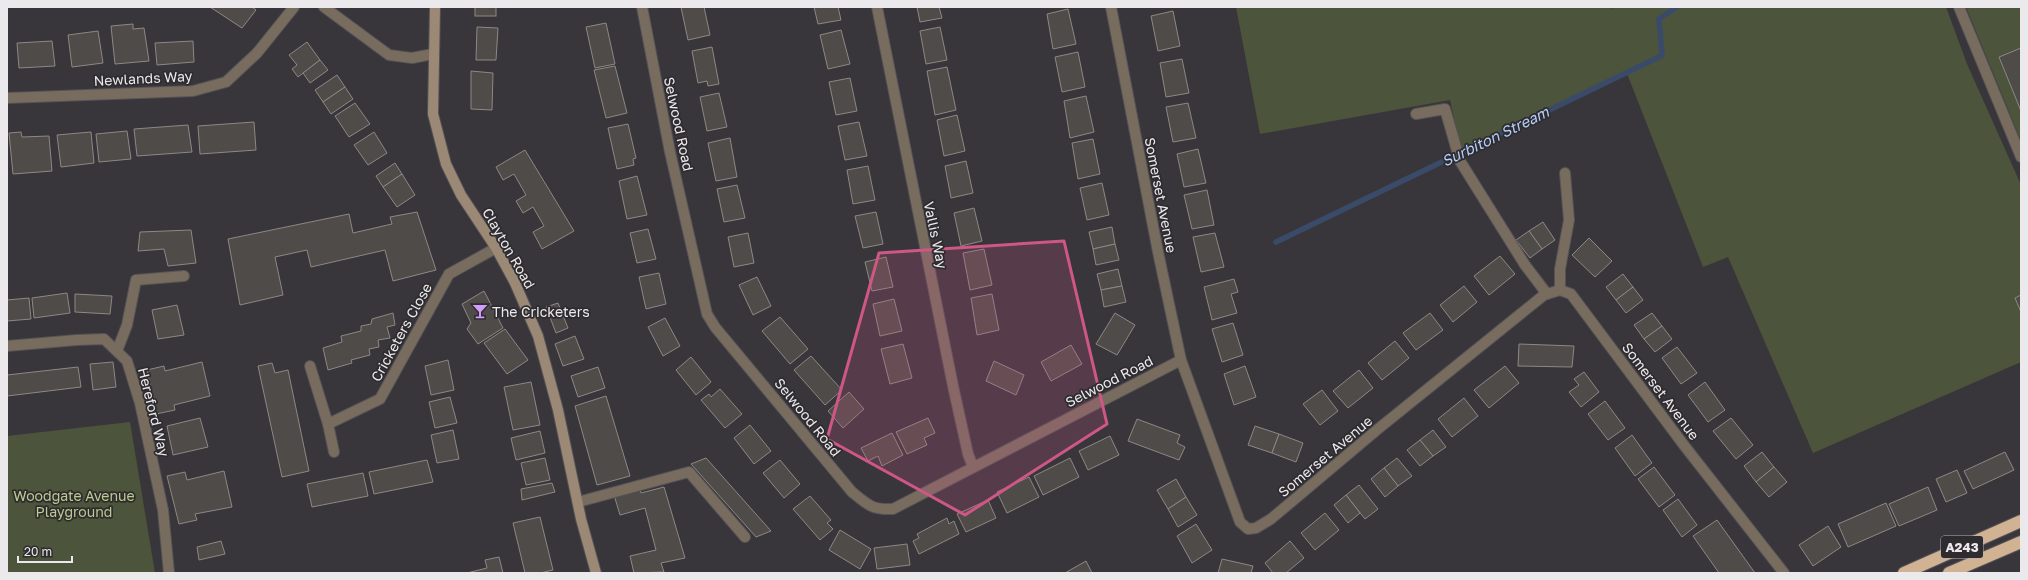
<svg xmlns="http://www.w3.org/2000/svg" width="2028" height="580" font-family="'Golos Text',sans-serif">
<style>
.green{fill:#4c543b}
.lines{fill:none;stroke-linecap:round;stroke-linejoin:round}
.stream{stroke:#3a4b69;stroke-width:5.5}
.building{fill:#4f4b48;stroke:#8d8884}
.lane-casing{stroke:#555357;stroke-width:12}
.street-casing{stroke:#555357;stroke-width:12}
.secondary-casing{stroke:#555357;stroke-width:12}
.highway-casing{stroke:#555357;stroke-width:14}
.lane{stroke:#786c5f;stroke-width:10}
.street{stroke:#786c5f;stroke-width:10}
.secondary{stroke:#9c8975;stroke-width:10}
.highway{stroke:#d1b394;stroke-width:12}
.marked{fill:#ce5786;fill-opacity:0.2;stroke:#ce5786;stroke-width:3;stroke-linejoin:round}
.labels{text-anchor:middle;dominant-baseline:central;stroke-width:3.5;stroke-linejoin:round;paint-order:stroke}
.shield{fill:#2f2c30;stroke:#b3b0b4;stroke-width:1}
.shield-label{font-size:13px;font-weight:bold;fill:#ebe9ec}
.street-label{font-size:14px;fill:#ebe9ec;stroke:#2f2c30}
.poi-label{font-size:14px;fill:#ebe9ec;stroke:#2f2c30;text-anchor:start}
.park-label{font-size:14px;fill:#bacd8f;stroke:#2f2c30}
.water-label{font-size:15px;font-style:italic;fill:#b5cffb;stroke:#2f2c30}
</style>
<rect width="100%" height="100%" fill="#39363b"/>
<g class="green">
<path d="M1236,7H1611L1612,9L1614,7H1946L1967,64L2021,185V362L1813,453L1728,257L1703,267L1626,71L1461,151L1450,100L1260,134Z"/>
<path d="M1966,7H2021V141Z"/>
<path d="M130,422L155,573H7V436Z"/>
</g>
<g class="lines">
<path class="stream" d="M1276,242L1661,56L1662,54L1659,19L1677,7"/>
</g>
<g class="building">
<path d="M210,7H252L256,10L242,28Z"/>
<rect x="475" y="7" width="21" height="9"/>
<path d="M681,7H704L710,35L688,40Z"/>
<path d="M814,7H838L841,20L818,24Z"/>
<path d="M917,7H939L942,18L920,22Z"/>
<path d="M1068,9L1076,44L1053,49L1047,14Z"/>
<path d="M1173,11L1180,46L1158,51L1151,16Z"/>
<path d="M606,23L615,64L595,68L586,27Z"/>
<path d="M133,24V29L144,28L149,61L115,64L111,26Z"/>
<path d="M477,27L498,28L496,60H476Z"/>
<path d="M940,27L947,60L926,64L920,31Z"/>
<path d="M841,30L850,64L828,69L820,35Z"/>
<path d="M98,31L103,63L72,67L68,35Z"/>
<path d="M52,41L55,66L19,68L17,43Z"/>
<path d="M193,41L194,62L157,65L155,43Z"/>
<path d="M307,42L320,60L298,77L292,69L297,65L289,55Z"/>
<path d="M712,47L719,84L708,86L707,81L698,83L692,51Z"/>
<path d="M2021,48V111L1999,57Z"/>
<path d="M1078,52L1085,87L1062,92L1055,57Z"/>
<path d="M1182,59L1189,93L1166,97L1160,63Z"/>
<path d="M320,60L328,70L310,83L303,73Z"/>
<path d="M615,66L627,113L606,118L594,70Z"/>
<path d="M947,67L956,110L935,115L927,71Z"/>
<path d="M471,71L493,73L492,110L471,109Z"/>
<path d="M337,75L345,87L323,102L315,90Z"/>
<path d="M850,78L857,111L836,115L829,82Z"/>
<path d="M345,87L353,99L331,114L323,102Z"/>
<path d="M719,93L727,127L707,131L700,97Z"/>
<path d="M1086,96L1094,132L1070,138L1064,101Z"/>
<path d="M355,103L370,124L349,137L335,116Z"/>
<path d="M1188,103L1196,138L1173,142L1166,107Z"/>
<path d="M957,115L965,151L944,156L937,120Z"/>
<path d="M254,122L256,150L200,154L198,126Z"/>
<path d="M859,122L867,156L845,160L838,126Z"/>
<path d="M628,124L636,158L633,159L634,165L617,169L608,128Z"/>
<path d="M188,125L192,152L137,156L134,129Z"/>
<path d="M127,131L131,159L99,162L96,134Z"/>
<path d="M21,132L22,137L49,136L52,171L13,174L9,133Z"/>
<path d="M91,132L94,163L61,167L57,135Z"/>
<path d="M374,132L387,153L368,165L354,145Z"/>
<path d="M730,138L737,177L716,181L708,143Z"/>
<path d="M1093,139L1100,174L1078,179L1072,143Z"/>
<path d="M1198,149L1206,183L1184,187L1177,154Z"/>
<path d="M525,150L574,231L542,249L533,232L544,226L533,207L523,213L516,201L526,195L514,174L503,180L496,167Z"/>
<path d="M966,161L973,193L951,198L945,166Z"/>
<path d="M395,163L402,174L383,187L376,176Z"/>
<path d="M868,166L875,200L853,204L847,170Z"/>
<path d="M402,174L415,195L397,207L383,187Z"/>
<path d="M637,176L647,215L627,219L619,181Z"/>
<path d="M1102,183L1109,215L1087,220L1080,188Z"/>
<path d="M737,185L745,218L724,222L717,189Z"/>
<path d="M1207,190L1214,225L1192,229L1184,195Z"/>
<path d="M974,208L982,241L961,246L954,213Z"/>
<path d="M417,212L436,270L393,281L385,250L311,267L307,250L275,257L283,295L240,305L228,239L349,214L353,233L392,224L390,217Z"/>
<path d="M876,212L883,244L863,248L855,216Z"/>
<path d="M1543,222L1555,240L1542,249L1529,231Z"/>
<path d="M1112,227L1115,244L1093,249L1089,232Z"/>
<path d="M648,229L656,259L637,263L630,233Z"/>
<path d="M191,230L196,263L168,266L164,249L138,251L140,232Z"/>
<path d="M1529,231L1542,249L1530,258L1516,240Z"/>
<path d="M748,233L754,263L734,267L728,237Z"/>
<path d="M1215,233L1224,267L1201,272L1193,237Z"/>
<path d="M1589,238L1612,261L1595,277L1572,255Z"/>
<path d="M1115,244L1119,260L1096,265L1093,249Z"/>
<path d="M984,249L992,285L970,290L963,253Z"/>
<path d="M1500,256L1515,274L1489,295L1474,276Z"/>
<path d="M886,257L893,287L872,291L865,262Z"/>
<path d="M1118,269L1122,286L1101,290L1097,274Z"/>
<path d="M659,273L666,304L646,309L639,277Z"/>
<path d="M1623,274L1633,287L1616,300L1606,287Z"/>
<path d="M757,277L771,306L753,315L739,285Z"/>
<path d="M1234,279L1238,292L1231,294L1237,313L1212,320L1204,287Z"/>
<path d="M1122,286L1126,302L1104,307L1101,290Z"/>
<path d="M1464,286L1477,302L1453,322L1440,305Z"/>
<path d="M1633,287L1643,300L1626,313L1616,300Z"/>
<path d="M484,291L503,328L478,344L467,329L471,323L462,304Z"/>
<path d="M67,293L70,313L34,318L32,298Z"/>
<path d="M75,294L112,296L110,314L75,312Z"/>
<path d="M992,294L999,330L977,335L971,298Z"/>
<path d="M2021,295V312L2015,298Z"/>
<path d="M29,298L31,319L7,321V300Z"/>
<path d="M894,299L902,331L880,336L873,304Z"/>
<path d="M558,303L568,328L556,333L546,307Z"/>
<path d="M177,305L184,335L158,339L152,310Z"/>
<path d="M393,313L395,325L387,327L390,338L378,340L379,347L369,349L370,355L351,360L352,363L328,370L323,348L342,342L341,336L361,331V326L371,324L372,319Z"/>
<path d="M1115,313L1135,325L1117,355L1096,344Z"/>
<path d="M1430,313L1443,330L1416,350L1403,333Z"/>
<path d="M1652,313L1662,326L1644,339L1634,325Z"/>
<path d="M780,317L808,349L790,364L762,331Z"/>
<path d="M665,318L680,346L663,356L648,327Z"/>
<path d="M1233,323L1243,355L1222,362L1212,329Z"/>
<path d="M1662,326L1672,339L1655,352L1644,339Z"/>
<path d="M505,329L528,360L507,374L484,343Z"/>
<path d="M575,336L584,359L563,366L555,344Z"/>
<path d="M1395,341L1409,358L1382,380L1368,363Z"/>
<path d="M903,344L912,378L890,384L881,349Z"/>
<path d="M1519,344L1574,346L1572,367L1518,366Z"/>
<path d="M1071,345L1082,364L1051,381L1041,362Z"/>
<path d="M1677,347L1697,373L1681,384L1662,358Z"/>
<path d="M811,356L842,390L825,405L794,370Z"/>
<path d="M691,357L711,382L696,395L676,370Z"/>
<path d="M448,360L454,390L431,395L425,366Z"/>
<path d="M994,361L1024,375L1016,395L986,381Z"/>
<path d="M113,362L116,387L93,390L90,364Z"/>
<path d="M202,362L210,396L174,405L175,410L156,414L147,370L164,366L165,371Z"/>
<path d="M272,363L275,373L288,370L309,471L282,477L258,366Z"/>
<path d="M1245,366L1256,397L1234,405L1224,374Z"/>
<path d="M1505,366L1519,383L1489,408L1474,390Z"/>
<path d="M78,367L81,387L7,396V375Z"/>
<path d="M598,367L605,388L578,397L571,376Z"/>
<path d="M1359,370L1373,388L1348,408L1333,391Z"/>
<path d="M1584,372L1599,392L1581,407L1569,392L1579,385L1574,379Z"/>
<path d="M531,382L540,425L513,430L504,387Z"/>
<path d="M1705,382L1725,410L1708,422L1688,395Z"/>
<path d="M720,389L742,414L725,428L701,400L709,394L711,397Z"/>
<path d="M1322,390L1338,411L1320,425L1303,404Z"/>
<path d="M849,392L864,409L843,428L828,411Z"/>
<path d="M606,396L630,476L597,485L575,406Z"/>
<path d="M450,397L457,423L435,428L429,402Z"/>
<path d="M1464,398L1478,416L1452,437L1438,419Z"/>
<path d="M1605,401L1625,428L1608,440L1588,414Z"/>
<path d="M200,418L208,447L173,455L167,426Z"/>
<path d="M928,418L935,433L924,438L927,445L907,454L896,432Z"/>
<path d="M1731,418L1753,445L1736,459L1713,431Z"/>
<path d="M1137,419L1180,435L1177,443L1185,447L1179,460L1128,441Z"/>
<path d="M750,425L771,451L754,464L734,438Z"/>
<path d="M1255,426L1279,434L1272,453L1248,445Z"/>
<path d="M453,430L459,459L437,463L431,435Z"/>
<path d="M1433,430L1446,447L1433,456L1420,440Z"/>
<path d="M540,431L545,453L516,460L511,438Z"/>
<path d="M892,433L903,455L882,466L878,456L868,461L861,448Z"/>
<path d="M1279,434L1303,443L1296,462L1272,453Z"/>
<path d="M1632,435L1652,463L1635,476L1615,448Z"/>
<path d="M1110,436L1119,455L1088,470L1079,451Z"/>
<path d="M1420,440L1433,456L1420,466L1407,450Z"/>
<path d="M1762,452L1774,467L1756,482L1744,466Z"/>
<path d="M2005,452L2014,470L1973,489L1964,471Z"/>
<path d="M545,458L550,480L526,485L521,463Z"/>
<path d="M706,458L771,531L756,537L691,464Z"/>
<path d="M1070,458L1079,477L1043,495L1034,476Z"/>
<path d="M1397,458L1412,476L1398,486L1384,468Z"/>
<path d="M427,460L433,482L374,494L369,472Z"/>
<path d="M780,460L800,484L784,498L763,473Z"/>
<path d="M1654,467L1675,495L1659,507L1638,479Z"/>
<path d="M1774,467L1787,482L1769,497L1756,482Z"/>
<path d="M1384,468L1398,486L1385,497L1371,479Z"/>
<path d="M1957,470L1967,493L1946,502L1936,479Z"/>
<path d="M224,471L232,507L195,514L197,520L179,524L167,476L185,472L187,480Z"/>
<path d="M363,473L368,496L312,507L307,484Z"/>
<path d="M1029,477L1039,497L1007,513L997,492Z"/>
<path d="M1176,479L1186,497L1168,509L1157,490Z"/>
<path d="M552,483L555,492L522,500L521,489Z"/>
<path d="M1359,485L1378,509L1365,519L1346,495Z"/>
<path d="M639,487L641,493L664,487L685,558L661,563L664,572L634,573L630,556L656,550L645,508L620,515L614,495Z"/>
<path d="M1928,487L1937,510L1899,526L1889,504Z"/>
<path d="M1346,495L1360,513L1348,523L1334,505Z"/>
<path d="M810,496L831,520L827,523L833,529L820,540L793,509Z"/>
<path d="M1186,497L1197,515L1178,527L1168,509Z"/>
<path d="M1678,499L1697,525L1682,537L1663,510Z"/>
<path d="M988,500L996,518L966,532L957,514Z"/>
<path d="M1886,503L1896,526L1848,547L1838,524Z"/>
<path d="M1325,513L1339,530L1315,550L1301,533Z"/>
<path d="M540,517L553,570L540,573H525L513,523Z"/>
<path d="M947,518L949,524L954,521L959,534L919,554L913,541L919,538L917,534Z"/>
<path d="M1717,520L1755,573H1719L1693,536Z"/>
<path d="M1196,524L1212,550L1192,563L1177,536Z"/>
<path d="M1828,526L1841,547L1813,566L1799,545Z"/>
<path d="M840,530L871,549L860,569L829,550Z"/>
<path d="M221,541L225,554L199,560L197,547Z"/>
<path d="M1290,541L1304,558L1286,573H1273L1265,563Z"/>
<path d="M907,544L910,565L877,569L874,548Z"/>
<path d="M499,557L503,573H467L487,568L485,560Z"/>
<path d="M1222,559L1253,566L1251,573H1218Z"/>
<path d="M1086,561L1092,573H1065Z"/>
</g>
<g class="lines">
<defs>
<g id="lane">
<path d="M1959,7L2021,157"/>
<path d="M1416,114L1445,109L1460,161L1525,265L1547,294"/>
<path d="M117,351L127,325L136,280L184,276"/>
<path d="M578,502L689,472L745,537"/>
</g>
<g id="street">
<path d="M324,7L389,55L412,58L433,54"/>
<path d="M642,7L670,152L707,314L715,327L852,492C868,505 872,510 893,509L1181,360"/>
<path d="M877,7L953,386L968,454L973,467"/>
<path d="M1111,7L1158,252L1181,360L1240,522L1248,529L1256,528L1271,519L1378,429L1544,295L1560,290L1571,294L1683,444L1784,573"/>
<path d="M7,98L193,91L226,82L257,53L294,7"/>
<path d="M1560,290V269L1569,220L1565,173"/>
<path d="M7,346L77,340L104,339L127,361L140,403L163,510L169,573"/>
<path d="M310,366L328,424L334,452"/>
<path d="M328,424L380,399L449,274L496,248"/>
</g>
<path id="secondary" d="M435,7L433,114L446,164L461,195L496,248L515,283L538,336L558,410L581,519L596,573"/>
<g id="highway">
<path d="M1904,573L2021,521"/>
<path d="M1949,573L2021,542"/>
</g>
</defs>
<use href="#lane" class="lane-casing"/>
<use href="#street" class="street-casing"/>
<use href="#secondary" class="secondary-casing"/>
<use href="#highway" class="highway-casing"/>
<use href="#lane" class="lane"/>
<use href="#street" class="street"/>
<use href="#secondary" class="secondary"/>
<use href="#highway" class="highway"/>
</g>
<path class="marked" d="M1064,241L1107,424L965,515L827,439L879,253Z"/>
<defs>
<symbol id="bar-bare" viewBox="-9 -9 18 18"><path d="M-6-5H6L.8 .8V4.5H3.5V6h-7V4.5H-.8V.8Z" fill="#d39cfc" stroke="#2f2c30" stroke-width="2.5" paint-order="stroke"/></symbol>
</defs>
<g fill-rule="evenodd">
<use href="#bar-bare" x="469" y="300" width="22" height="22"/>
</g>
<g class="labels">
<rect class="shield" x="1941" y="536" width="42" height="22" rx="3"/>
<g class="shield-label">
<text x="1962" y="547">A243</text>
</g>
<g class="street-label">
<text transform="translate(143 78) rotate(-3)">Newlands Way</text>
<text transform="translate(679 124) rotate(78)">Selwood Road</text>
<text transform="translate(1161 195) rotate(79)">Somerset Avenue</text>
<text transform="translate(936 235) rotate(78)">Vallis Way</text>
<text transform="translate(509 248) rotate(60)">Clayton Road</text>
<text transform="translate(401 332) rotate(-61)">Cricketers Close</text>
<text transform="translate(1109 381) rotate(-27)">Selwood Road</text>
<text transform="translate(1661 391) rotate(53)">Somerset Avenue</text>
<text transform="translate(154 412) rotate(76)">Hereford Way</text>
<text transform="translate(808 417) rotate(51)">Selwood Road</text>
<text transform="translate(1325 456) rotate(-40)">Somerset Avenue</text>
</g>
<g class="poi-label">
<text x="492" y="311">The Cricketers</text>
</g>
<g class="park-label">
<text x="74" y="495">Woodgate Avenue<tspan x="74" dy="16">Playground</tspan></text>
</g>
<g class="water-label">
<text transform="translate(1495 136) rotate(-26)">Surbiton Stream</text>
</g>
</g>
<rect width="2028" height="580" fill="none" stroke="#ebe9ec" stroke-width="16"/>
<path d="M18 556v6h54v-6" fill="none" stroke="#ebe9ec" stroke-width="2"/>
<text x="24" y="556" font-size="12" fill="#ebe9ec" stroke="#2f2c30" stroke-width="3" paint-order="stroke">20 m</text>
</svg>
